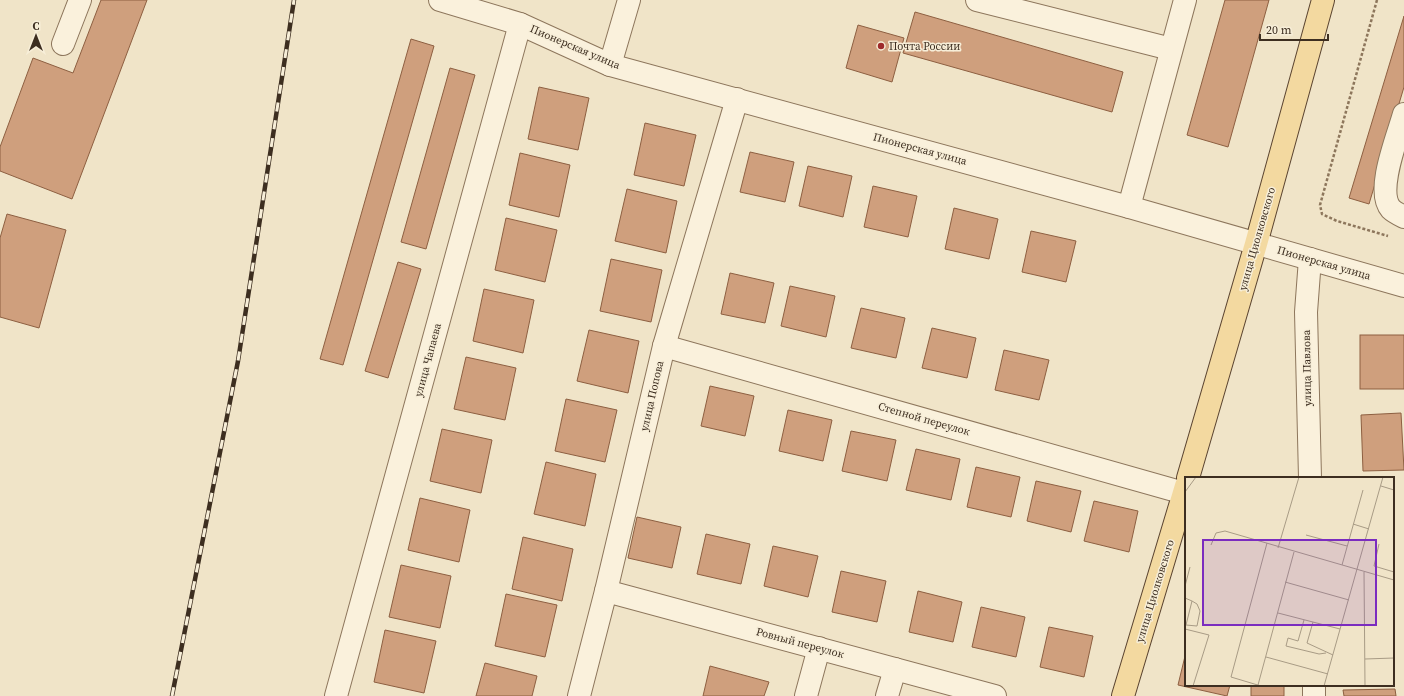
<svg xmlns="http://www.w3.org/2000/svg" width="1404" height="696" font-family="'Source Serif 4',serif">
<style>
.building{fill:#cf9f7d;stroke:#8d5f41}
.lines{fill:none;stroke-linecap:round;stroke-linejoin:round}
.minor-casing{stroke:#8d765c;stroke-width:24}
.major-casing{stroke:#5b4430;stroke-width:24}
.path{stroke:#8d765c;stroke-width:2.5;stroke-dasharray:3 2;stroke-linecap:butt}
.minor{stroke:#faf1dc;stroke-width:22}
.major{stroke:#f3d9a0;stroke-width:22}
.rail-casing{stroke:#3d2e20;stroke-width:4.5}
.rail{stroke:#f7eed8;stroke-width:3;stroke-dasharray:9;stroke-linecap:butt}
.poi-dot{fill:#9e2a2b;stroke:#f7eed8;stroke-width:1.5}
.labels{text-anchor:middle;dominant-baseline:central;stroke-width:3;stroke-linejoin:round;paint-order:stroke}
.poi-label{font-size:11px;fill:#3d2e20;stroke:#f7eed8;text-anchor:start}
.street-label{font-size:11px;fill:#3d2e20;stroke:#f7eed8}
.inset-road{fill:none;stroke:#a89b85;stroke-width:1}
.view{fill:#7b2cbf;fill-opacity:0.15;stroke:#7b2cbf;stroke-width:2}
.inset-edge{fill:none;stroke:#3d2e20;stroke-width:2}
</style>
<rect width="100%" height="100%" fill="#f0e4c8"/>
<g class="building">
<path d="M101,0H147L72,199L0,171V147L33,58L73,73Z"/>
<path d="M1225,0H1269L1228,147L1187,135Z"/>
<path d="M915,12L1123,72L1112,112L903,53Z"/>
<path d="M1404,16V87L1369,204L1349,198Z"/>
<path d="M858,25L904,38L892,82L846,68Z"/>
<path d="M411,39L434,46L343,365L320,359Z"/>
<path d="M450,68L475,75L426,249L401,242Z"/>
<path d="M539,87L589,98L578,150L528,139Z"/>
<path d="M645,123L696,135L684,186L634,175Z"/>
<path d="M750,152L794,162L785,202L740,192Z"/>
<path d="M520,153L570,165L559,217L509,205Z"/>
<path d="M808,166L852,176L843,217L799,206Z"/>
<path d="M873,186L917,196L908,237L864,227Z"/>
<path d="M627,189L677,201L666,253L615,241Z"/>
<path d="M954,208L998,219L989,259L945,249Z"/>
<path d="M7,214L66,230L39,328L0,317V238Z"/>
<path d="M506,218L557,230L545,282L495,270Z"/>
<path d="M1031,231L1076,241L1066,282L1022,272Z"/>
<path d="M611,259L662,270L651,322L600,311Z"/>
<path d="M398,262L421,269L388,378L365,371Z"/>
<path d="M730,273L774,283L765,323L721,314Z"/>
<path d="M790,286L835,296L826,337L781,326Z"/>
<path d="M484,289L534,300L523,353L473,341Z"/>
<path d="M861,308L905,318L896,358L851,348Z"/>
<path d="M932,328L976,338L967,378L922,368Z"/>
<path d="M589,330L639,341L628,393L577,381Z"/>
<rect x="1360" y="335" width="44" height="54"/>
<path d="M1004,350L1049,360L1039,400L995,390Z"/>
<path d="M466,357L516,368L505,420L454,409Z"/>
<path d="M710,386L754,396L745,436L701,426Z"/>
<path d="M566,399L617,410L605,462L555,451Z"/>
<path d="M788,410L832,420L823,461L779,451Z"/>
<path d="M1401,413L1404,470L1363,471L1361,415Z"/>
<path d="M442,429L492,440L481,493L430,481Z"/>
<path d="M851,431L896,440L887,481L842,471Z"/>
<path d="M916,449L960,459L951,500L906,490Z"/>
<path d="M546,462L596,474L585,526L534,514Z"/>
<path d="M976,467L1020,477L1011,517L967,507Z"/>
<path d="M1036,481L1081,491L1071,532L1027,521Z"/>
<path d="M420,498L470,510L459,562L408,550Z"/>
<path d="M1094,501L1138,511L1129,552L1084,541Z"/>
<path d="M637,517L681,527L672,568L628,558Z"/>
<path d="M706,534L750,544L741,584L697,574Z"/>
<path d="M523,537L573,549L562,601L512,589Z"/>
<path d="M773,546L818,556L808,597L764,586Z"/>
<path d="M401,565L451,576L440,628L389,617Z"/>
<path d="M841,571L886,581L877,622L832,612Z"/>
<path d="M918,591L962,602L953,642L909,632Z"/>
<path d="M506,594L557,605L545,657L495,646Z"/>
<path d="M981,607L1025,617L1016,657L972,647Z"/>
<path d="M1049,627L1093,636L1084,677L1040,667Z"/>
<path d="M385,630L436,641L424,693L374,682Z"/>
<path d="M1186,652V685H1230L1227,696L1178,685Z"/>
<path d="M485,663L537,676L532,696H476Z"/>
<path d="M710,666L769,682L764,696H703Z"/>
<rect x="1251" y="685" width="33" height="11"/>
<path d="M1395,689L1396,696H1344L1343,690Z"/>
</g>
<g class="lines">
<defs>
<g id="minor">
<path d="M440,0L520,24L610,65L1129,207L1404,286"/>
<path d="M977,0L1171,49"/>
<path d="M63,44L80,0"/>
<path d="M610,65L629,0"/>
<path d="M1404,114C1398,136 1375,191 1391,209C1394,212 1400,215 1404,217"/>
<path d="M1129,207L1185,0"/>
<path d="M664,346L1184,493"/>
<path d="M1310,478L1306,312L1310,259"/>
<path d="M606,591L995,696"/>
<path d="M1314,685V696"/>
<path d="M336,696L520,24"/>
<path d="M579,696L606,591L664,346L737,99"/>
<path d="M806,696L819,648"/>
<path d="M887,696L895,669"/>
</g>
<g id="major">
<path d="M1188,478L1256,244L1323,0"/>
<path d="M1123,696L1186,486"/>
</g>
</defs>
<use href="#minor" class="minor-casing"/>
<use href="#major" class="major-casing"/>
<path class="path" d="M1377,0L1320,205L1322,214L1337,221L1388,236"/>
<use href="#minor" class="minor"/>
<use href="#major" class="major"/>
<defs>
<path id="rail" d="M172,696L238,361L294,0"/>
</defs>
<use href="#rail" class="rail-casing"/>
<use href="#rail" class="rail"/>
</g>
<circle class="poi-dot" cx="881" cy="46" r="4"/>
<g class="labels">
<g class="poi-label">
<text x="889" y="46">Почта России</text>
</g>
<g class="street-label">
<text transform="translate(575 47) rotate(23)">Пионерская улица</text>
<text transform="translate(920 149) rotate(15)">Пионерская улица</text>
<text transform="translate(1257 239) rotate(-74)">улица Циолковского</text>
<text transform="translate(1324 263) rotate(16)">Пионерская улица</text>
<text transform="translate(428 360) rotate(-75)">улица Чапаева</text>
<text transform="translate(1307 368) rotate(-91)">улица Павлова</text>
<text transform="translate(652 396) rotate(-77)">улица Попова</text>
<text transform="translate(924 419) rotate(16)">Степной переулок</text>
<text transform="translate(1155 591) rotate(-73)">улица Циолковского</text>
<text transform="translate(800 643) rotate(15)">Ровный переулок</text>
</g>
</g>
<g transform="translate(1185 477)">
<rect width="209" height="209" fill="#f0e4c8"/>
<path class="inset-road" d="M196,9L209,13M0,15L11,0M168,47L184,52M121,58L162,69M194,67L189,89L209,95M26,68L31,56L40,54L209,103M93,71L114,0M157,88L178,13M179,95L180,209M100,105L164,123M0,109L5,90M0,121L7,124L12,127L15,134L12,149L1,148L7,124M93,136L155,152M119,143L113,164L103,161L101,169L134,177L141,176M128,145L122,166L148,178M0,152L24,158L8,209M81,180L143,197M180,182L209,181M73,208L109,75M76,209L46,200L82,66M139,209L198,0"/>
<path class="view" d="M18,63H191V148H18Z"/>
<rect width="209" height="209" class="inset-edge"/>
</g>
<g transform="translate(36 36)" stroke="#f7eed8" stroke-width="3" paint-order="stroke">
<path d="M0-3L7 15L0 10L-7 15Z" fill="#3d2e20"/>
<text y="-6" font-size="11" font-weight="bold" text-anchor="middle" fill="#3d2e20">С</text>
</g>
<path d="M1260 34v6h68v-6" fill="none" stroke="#3d2e20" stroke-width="2"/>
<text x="1266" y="34" font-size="12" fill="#3d2e20" stroke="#f7eed8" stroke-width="3" paint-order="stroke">20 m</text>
</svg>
